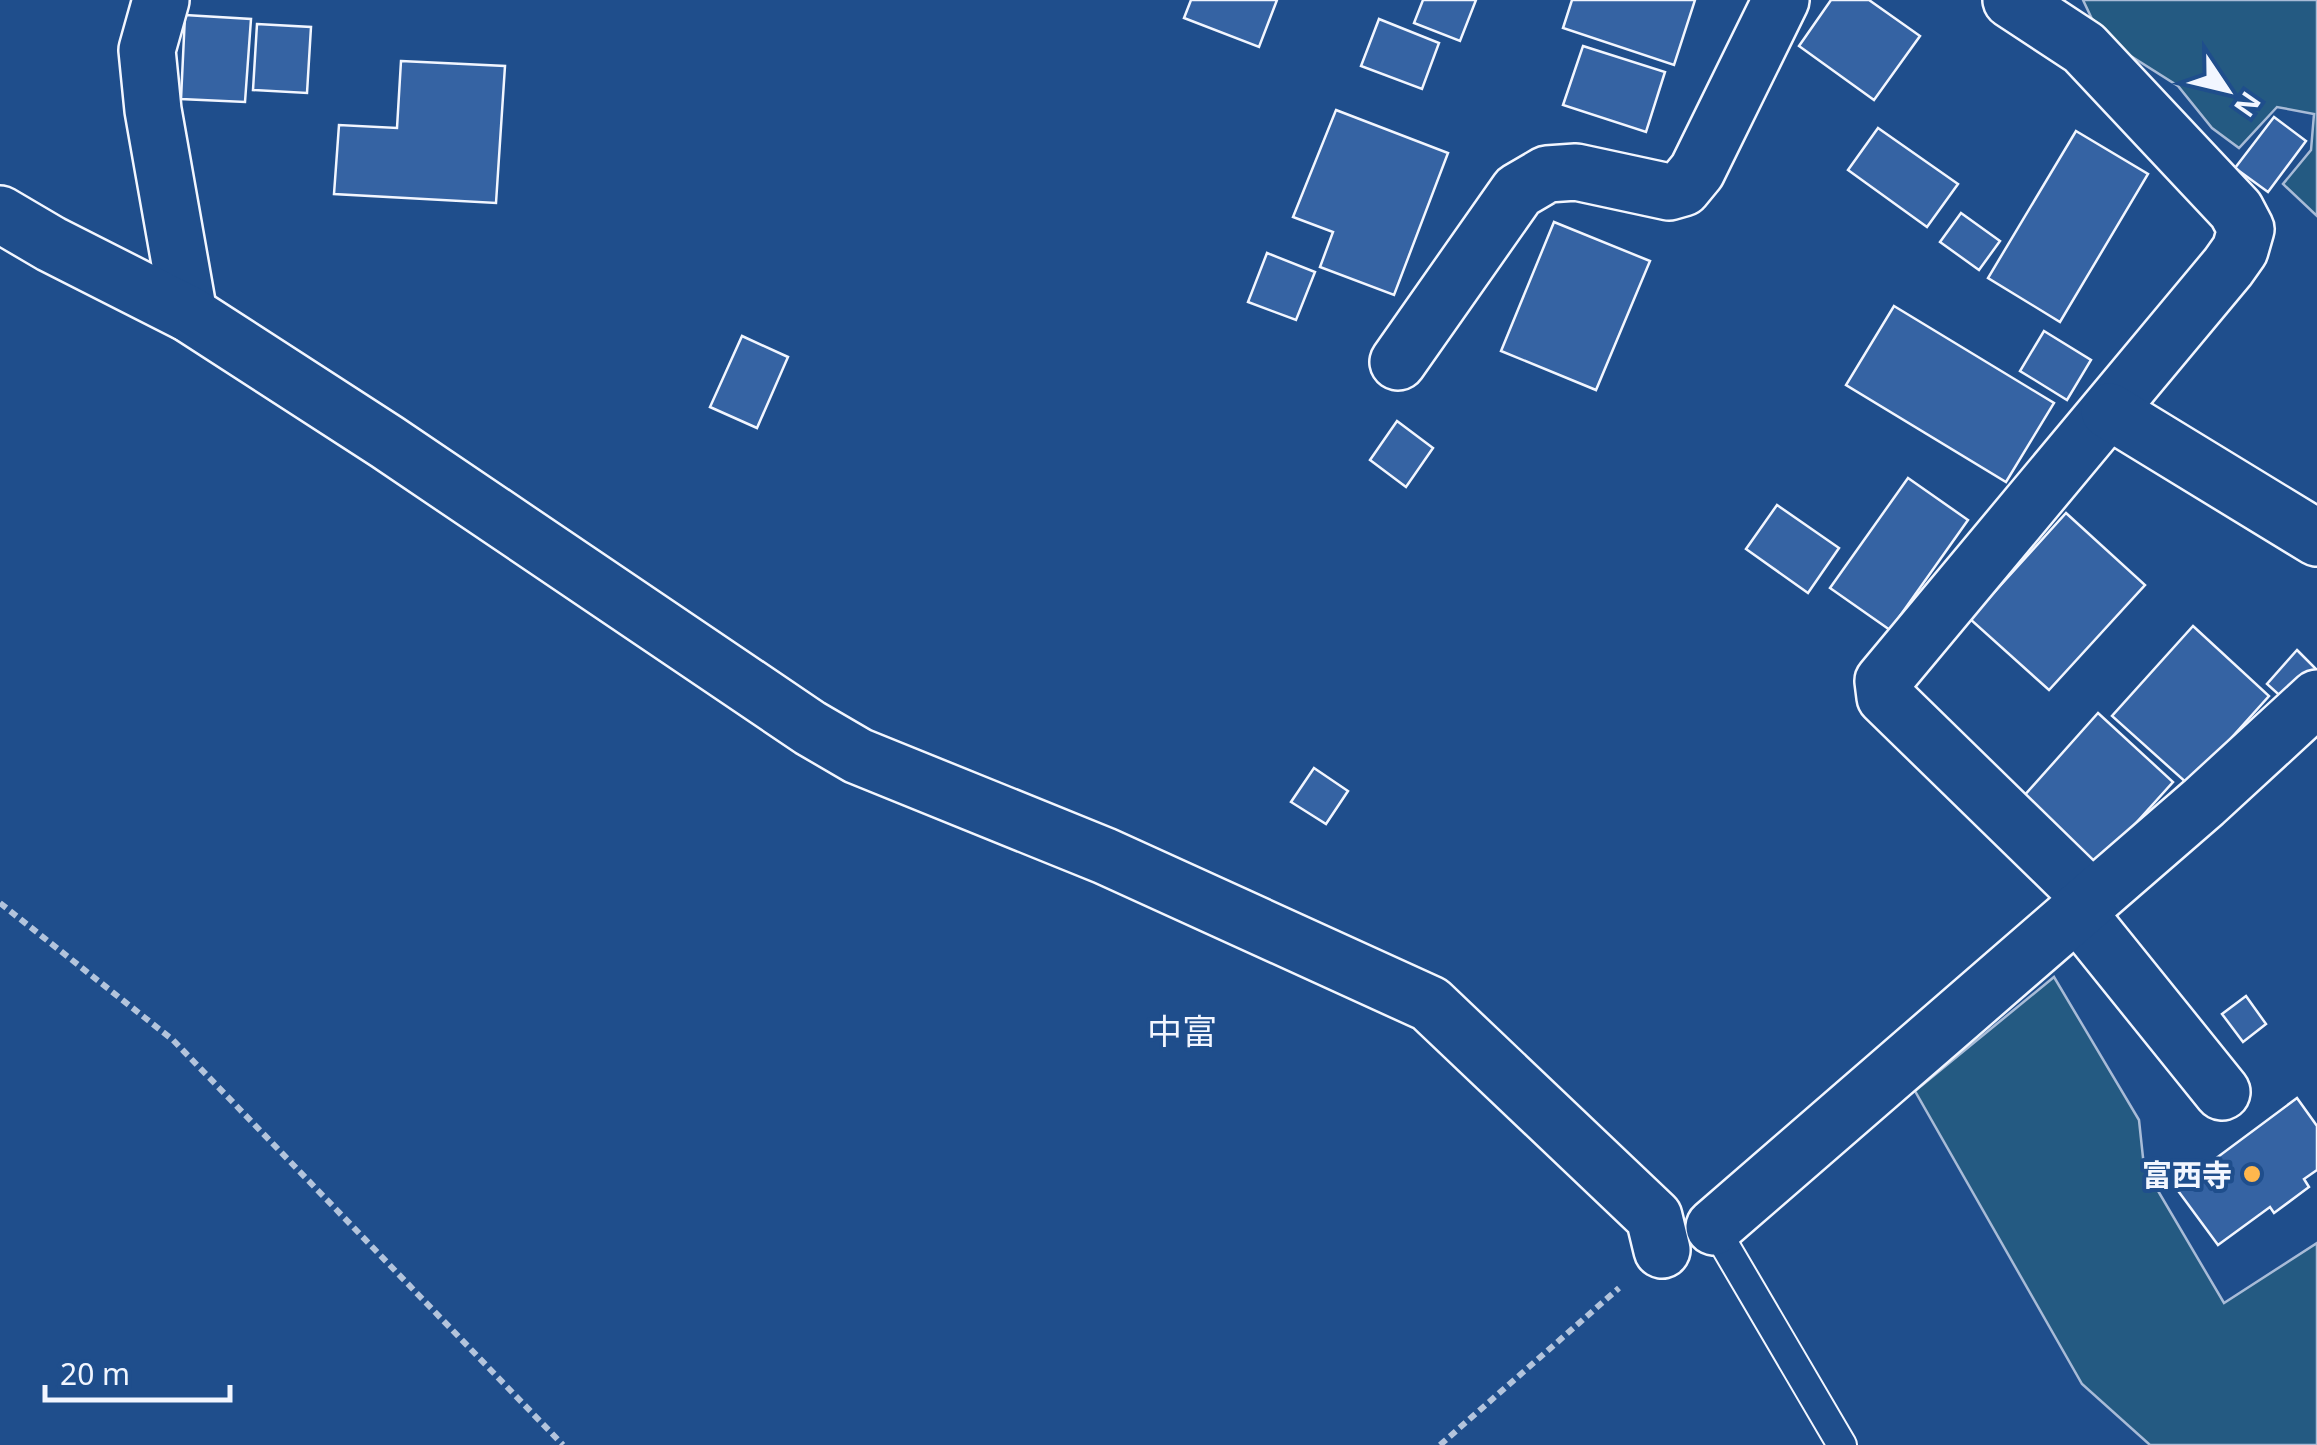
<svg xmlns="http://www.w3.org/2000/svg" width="2317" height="1445" font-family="'Noto Sans','Noto Sans JP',sans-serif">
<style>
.green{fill:#245a82;stroke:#a8bbd7;stroke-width:2.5}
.building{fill:#3563a3;stroke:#f2f6ff;stroke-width:2.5}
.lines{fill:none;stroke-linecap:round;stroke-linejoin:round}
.lane-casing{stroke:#f2f6ff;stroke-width:32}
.street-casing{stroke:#f2f6ff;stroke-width:60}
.path{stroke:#b3c4dc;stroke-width:6;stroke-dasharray:8 5;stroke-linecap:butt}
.lane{stroke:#1f4e8c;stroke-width:28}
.street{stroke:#1f4e8c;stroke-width:55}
.poi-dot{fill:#ffb74d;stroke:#1f4e8c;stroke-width:4}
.labels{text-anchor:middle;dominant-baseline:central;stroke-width:8;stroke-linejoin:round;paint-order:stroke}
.poi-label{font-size:30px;font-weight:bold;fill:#f2f6ff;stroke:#1f4e8c;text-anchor:end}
.quarter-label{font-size:35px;fill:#f2f6ff;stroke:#1f4e8c}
</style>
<rect width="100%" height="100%" fill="#1f4e8c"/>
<g class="green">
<path d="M2083,0H2317V216L2283,184L2311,150L2314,114L2277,107L2239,148L2212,128L2178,86L2126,53L2092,19Z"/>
<path d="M2054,977L2139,1120L2144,1167L2224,1303L2317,1243V1445H2150L2082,1384L1915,1091Z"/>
</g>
<g class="building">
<path d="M1191,0H1277L1259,47L1184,18Z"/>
<path d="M1423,0H1476L1460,41L1414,23Z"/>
<path d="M1572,0H1695L1674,65L1563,28Z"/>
<path d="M1831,0H1869L1920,36L1874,100L1799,46Z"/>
<path d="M185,15L251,19L245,102L181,99Z"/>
<path d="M1379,19L1439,43L1422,89L1361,66Z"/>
<path d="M257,24L311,27L307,93L253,90Z"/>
<path d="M1583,46L1665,72L1646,132L1563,105Z"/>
<path d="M401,61L505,66L496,203L334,194L339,125L397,128Z"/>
<path d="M1336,110L1448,153L1394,295L1320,267L1333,232L1293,217Z"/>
<path d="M2274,117L2306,141L2268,192L2235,168Z"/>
<path d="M1878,128L1958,184L1927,227L1848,170Z"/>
<path d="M2076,131L2148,174L2060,322L1988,278Z"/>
<path d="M1961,213L2000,241L1979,270L1940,242Z"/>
<path d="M1554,222L1650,261L1596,390L1501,351Z"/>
<path d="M1267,253L1315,272L1296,320L1248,302Z"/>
<path d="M1894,306L2054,403L2006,482L1846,385Z"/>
<path d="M2044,331L2091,360L2067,400L2020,371Z"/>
<path d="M742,336L788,357L757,428L710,407Z"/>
<path d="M1397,421L1433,448L1406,487L1370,460Z"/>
<path d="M1908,478L1968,520L1890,630L1830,588Z"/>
<path d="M1777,505L1839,548L1808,593L1746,549Z"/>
<path d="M2066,513L2145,585L2049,690L1970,619Z"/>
<path d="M2193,626L2269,696L2189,785L2112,716Z"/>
<path d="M2297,650L2317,670L2287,702L2267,684Z"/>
<path d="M2098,713L2173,782L2098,865L2023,797Z"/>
<path d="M1314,768L1348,791L1326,824L1291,802Z"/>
<path d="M2246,996L2266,1024L2243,1042L2222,1014Z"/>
<path d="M2297,1098L2317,1126V1170L2304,1179L2309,1187L2274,1213L2270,1207L2218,1245L2176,1188Z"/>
</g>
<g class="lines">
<defs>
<path id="lane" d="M1714,1227L1842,1445"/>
<g id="street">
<path d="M161,0L147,50L153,110L189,314"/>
<path d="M2011,0L2084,48L2236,210L2246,229L2240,250L2228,267L1883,681L1885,697L2092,899"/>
<path d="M0,214L51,244L189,314L387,442L810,728L858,756L1105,856L1430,1004L1654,1217L1662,1250"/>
<path d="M1398,362L1518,191L1547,174L1576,172L1669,192L1683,188L1697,171L1781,0"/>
<path d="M2109,411L2317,538"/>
<path d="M2077,912L2222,1092"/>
<path d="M1714,1227L2204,802L2317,698"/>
</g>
</defs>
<use href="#lane" class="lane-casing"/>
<use href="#street" class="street-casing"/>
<g class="path">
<path d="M0,903L173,1040L563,1445"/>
<path d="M1440,1445L1619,1288"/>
</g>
<use href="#lane" class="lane"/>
<use href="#street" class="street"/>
</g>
<circle class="poi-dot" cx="2252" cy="1174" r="10"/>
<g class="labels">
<g class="poi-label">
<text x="2232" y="1174">富西寺</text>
</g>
<g class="quarter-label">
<text x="1182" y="1030">中富</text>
</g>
</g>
<g transform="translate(2227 90) rotate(125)" stroke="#1f4e8c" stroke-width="8" paint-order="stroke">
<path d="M0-8L18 38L0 25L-18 38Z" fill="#f2f6ff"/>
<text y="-15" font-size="28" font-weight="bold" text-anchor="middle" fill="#f2f6ff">N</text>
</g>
<path d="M45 1385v15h185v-15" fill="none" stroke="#f2f6ff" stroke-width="5"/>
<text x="60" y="1385" font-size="30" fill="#f2f6ff" stroke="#1f4e8c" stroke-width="8" paint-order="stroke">20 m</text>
</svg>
